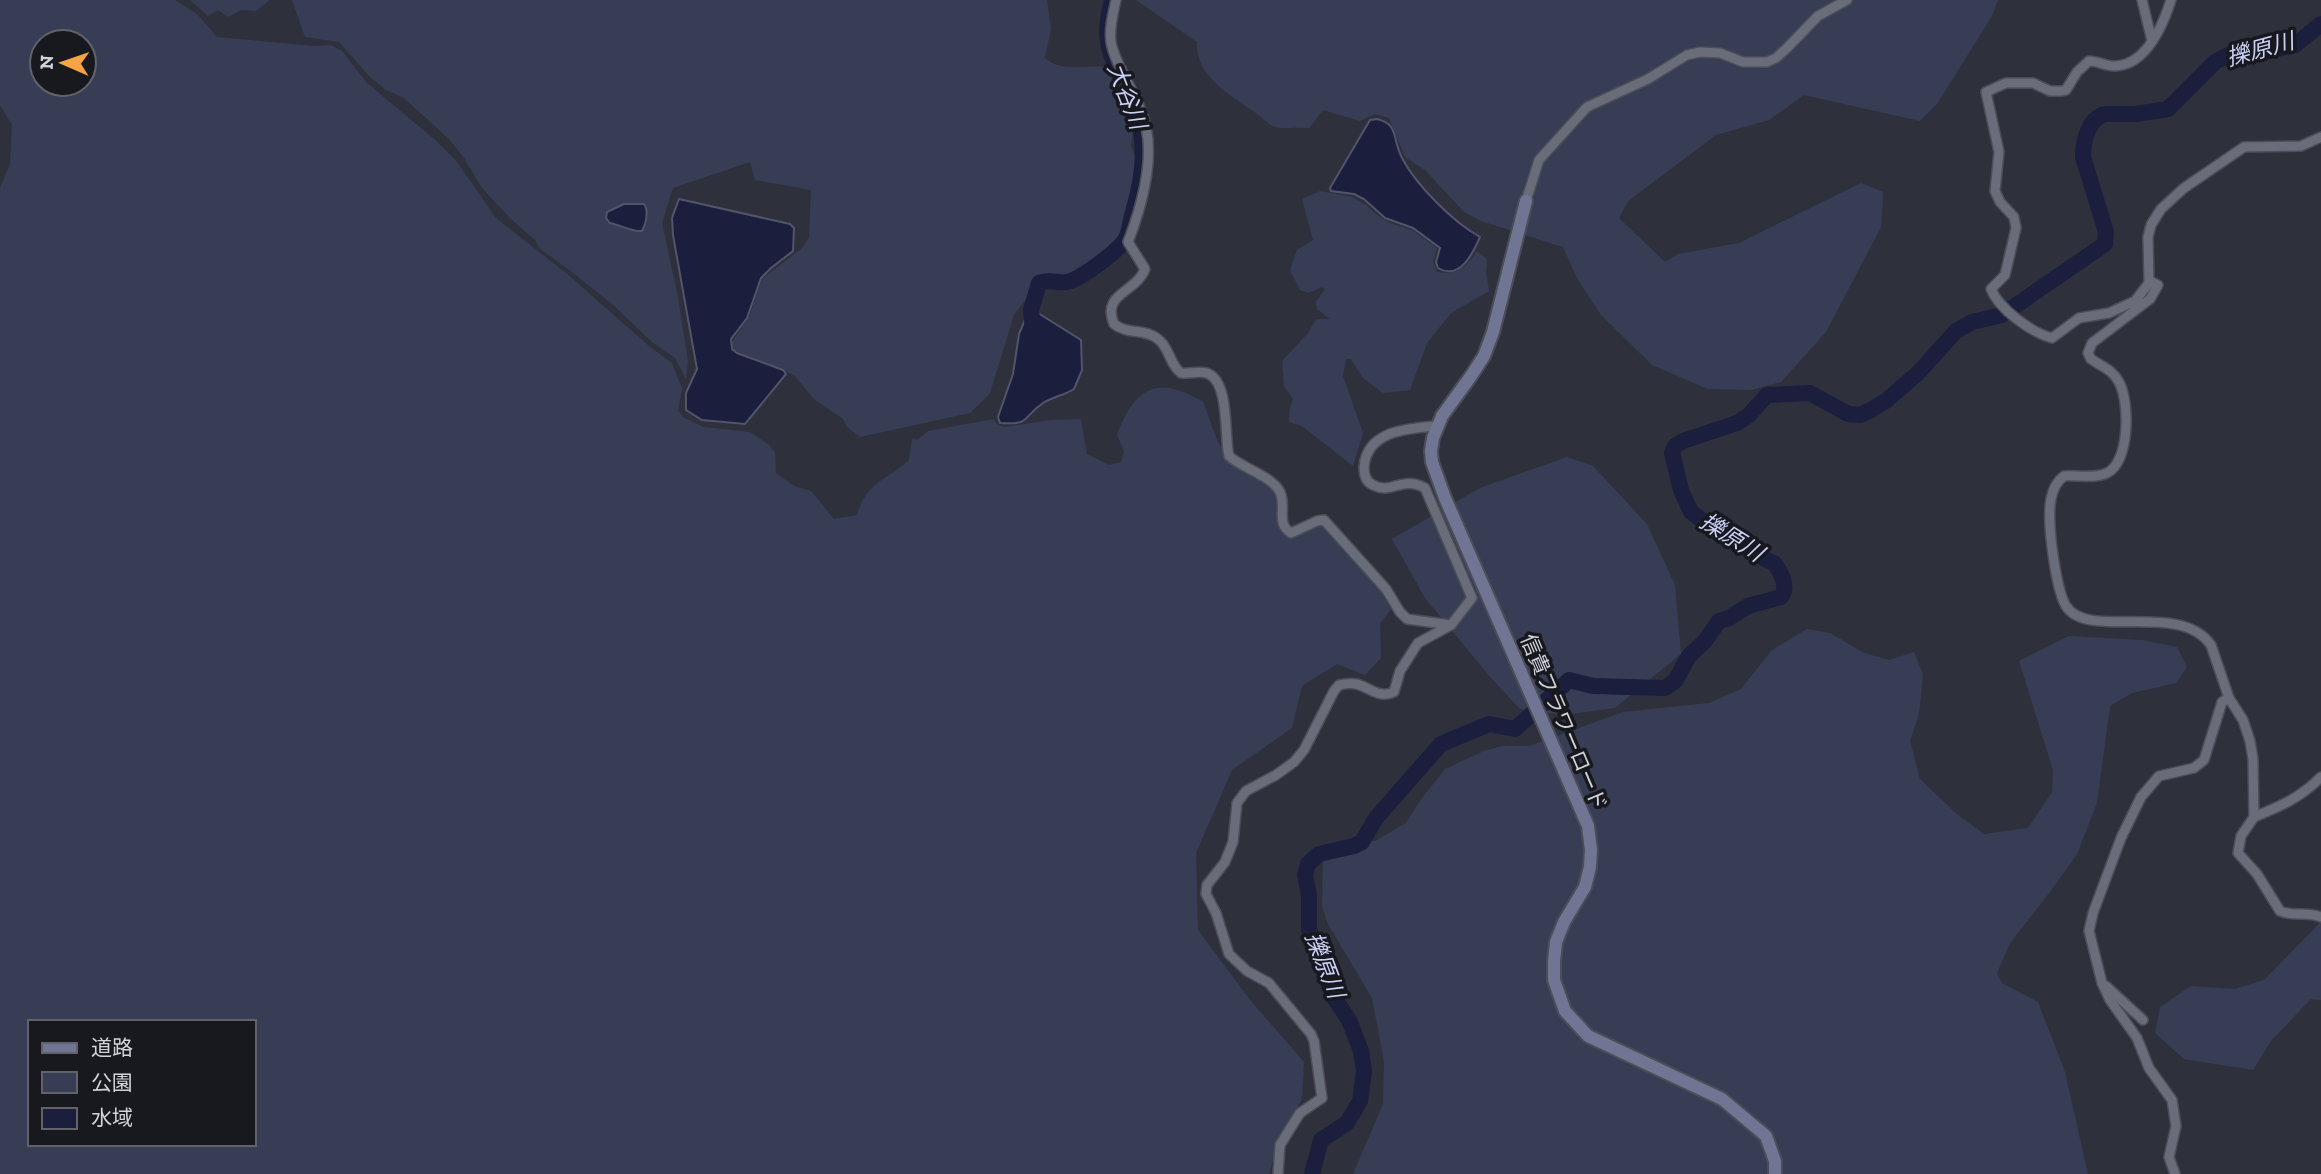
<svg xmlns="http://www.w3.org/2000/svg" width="2321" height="1174" font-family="'Zilla Slab','Noto Sans JP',serif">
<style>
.green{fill:#383d56;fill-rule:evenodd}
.water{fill:#1b1e3d;stroke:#52546c;stroke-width:2}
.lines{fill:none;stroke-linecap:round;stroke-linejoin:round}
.river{stroke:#1b1e3d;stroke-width:16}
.street-casing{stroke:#4b4d57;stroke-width:12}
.secondary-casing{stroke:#4b4d57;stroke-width:16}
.street{stroke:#696c79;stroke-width:9}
.secondary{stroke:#707594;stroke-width:12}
.labels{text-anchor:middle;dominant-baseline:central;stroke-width:7;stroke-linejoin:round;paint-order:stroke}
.street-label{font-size:21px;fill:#d1d3db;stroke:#18191e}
.water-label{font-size:23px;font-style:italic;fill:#cad1f7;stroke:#18191e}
</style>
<rect width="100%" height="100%" fill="#2e313c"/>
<g class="green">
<path d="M0,0H175L197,14L217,37L314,46L331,45L342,51L367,83L434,139L457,162L496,218L566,273L649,346L672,363L682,389L678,410L684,418L704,427L750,432L769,445L775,453L776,473L794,486L811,491L834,519L857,515C867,481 886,481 909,460L912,438L917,440L928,431L994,419L997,425L1005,427L1050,420L1081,419L1087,454L1109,465L1121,462L1124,451L1117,435C1127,408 1143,379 1177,390C1186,392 1194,398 1203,401C1212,425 1218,452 1238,468C1249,476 1266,480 1274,491C1284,505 1275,519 1281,533L1292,537L1317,524L1326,525L1375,581L1391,610L1380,623L1381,658L1365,675L1337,664L1302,686L1292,728L1232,770L1196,853L1198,930L1250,1000L1304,1062L1302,1099L1279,1138L1269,1174H0V188L10,164L12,125L0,105ZM42,42H84V84H42ZM30,1022H254V1144H30Z"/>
<path d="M190,0H270L256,11L241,10L228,17L218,10L208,16Z"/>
<path d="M292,0H1047L1051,29L1045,58C1061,74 1092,63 1112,68L1135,118L1131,145L1140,172L1123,236L1113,249L1071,277L1040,280L1014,315L990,393L970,413L860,437L847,427L843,419L814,399L794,375L734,350L732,342L749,317L762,279L801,249L809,238L811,190L755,180L750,162L673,188L662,223L678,297L688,361L686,379L675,358L652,342L612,304L568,269L539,248L535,240L511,219L482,188L464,158L449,139L404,98L386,90L370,77L339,42L305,37Z"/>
<path d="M1136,0H1998L1992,16L1937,104L1920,121L1804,95L1769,120L1716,135L1628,201L1619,218L1665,262L1678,254L1739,243L1861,183L1883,192L1881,227L1826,332L1781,382L1751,390L1708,389L1652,365L1601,315L1577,278L1563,247L1481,221L1464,212L1425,170L1405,157L1389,118L1375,114L1360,121L1323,110L1309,128C1301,127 1281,129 1276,127C1268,125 1260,115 1253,111C1228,94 1195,75 1197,42Z"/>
<path d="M1320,191L1352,197L1366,205L1377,215L1390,223L1412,230L1437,248L1433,262L1437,272C1457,275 1466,268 1477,251L1487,259L1486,272L1489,291L1451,313L1427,343L1410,390L1383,393L1363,378L1351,359H1346L1343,376L1363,433L1353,466L1302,426L1289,422L1290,407L1293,399L1284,386L1282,361L1308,333L1316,319H1330L1317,309L1316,302L1325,289L1322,287L1308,293L1300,290L1290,270L1297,250L1313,240L1302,199Z"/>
<path d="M1567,457L1593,466L1647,524L1675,585L1681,654L1615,708L1563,715L1520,709L1491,678L1425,598L1392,539L1480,488Z"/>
<path d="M1807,629L1830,633L1864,653L1889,660L1914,652L1923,674L1919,714L1910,741L1920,779L1959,816L1984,834L2028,828L2052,792L2053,770L2019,661L2069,636L2142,640L2177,647L2187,667L2176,683L2132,693L2110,706L2097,803L2077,854L2050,892L2010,943L1997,973L2002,983L2038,1002L2065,1072L2088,1174H1353L1383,1104L1384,1061L1372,998L1328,924L1322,906L1323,852L1347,841H1375L1406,823L1422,798L1445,769L1484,751L1502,746H1529L1623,712L1709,703L1741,689L1772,650Z"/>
<path d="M2321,922V1000L2311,999L2271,1041L2253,1070L2184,1059L2155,1033L2160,1007L2191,986L2235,989L2264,980Z"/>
</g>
<g class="water">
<path d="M1377,119C1399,124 1392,139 1402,158C1416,185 1453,222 1480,237C1473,253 1460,281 1438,268L1436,262L1440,248L1413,228L1385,218L1364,199L1354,194L1331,191L1330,188L1370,120Z"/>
<path d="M679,199L790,224L794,228L793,251L771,268L761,278L747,318L731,339L732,349L737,353L783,370L786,374L745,424L702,420L686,410V393L697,369L673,235L672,218Z"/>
<path d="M624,204H644C649,211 646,224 642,231C631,232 621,225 610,223L606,218L607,212Z"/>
<path d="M1030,308L1081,340L1082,370L1074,389C1065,395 1052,397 1043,403C1021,418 1032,425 1000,423L998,417L1013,374L1019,334Z"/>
</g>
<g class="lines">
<g class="river">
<path d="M1112,0C1106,24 1104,41 1115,64"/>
<path d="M1033,330L1031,310L1039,283C1049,278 1061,285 1071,281C1085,275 1119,251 1126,238C1130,231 1130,220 1133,212C1146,167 1148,134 1128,91"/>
<path d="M1312,1174L1321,1140L1347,1123L1360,1101L1364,1071L1361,1051L1349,1020L1333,996L1309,930V895L1305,875L1308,864L1319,854L1354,846L1362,842L1376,818L1441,744L1489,724L1515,729L1569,680L1593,686L1665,688L1675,681L1689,656L1705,641L1719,621L1729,618L1748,606L1781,597C1789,587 1781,572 1774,563L1756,555L1740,541L1720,533L1691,512L1681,490L1672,453L1675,446L1683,441L1737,423L1748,416L1767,395L1810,393L1848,414L1860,415L1871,410L1887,400L1918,373L1956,331L1972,322L2002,315L2105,244L2106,232L2083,157C2083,141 2088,120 2104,114H2136L2168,109L2215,62L2230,54L2260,53L2295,45L2321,24"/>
</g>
<defs>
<g id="street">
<path d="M1116,0C1113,14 1109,28 1111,42C1115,67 1140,97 1146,127C1154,162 1141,209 1128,242L1145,269C1136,293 1101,293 1114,324C1127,335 1145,328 1158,339C1170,348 1169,364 1181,373C1189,374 1202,370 1209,374C1230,385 1224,437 1229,456C1242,468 1272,476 1280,492C1287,507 1275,523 1291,533L1317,521L1324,520L1386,589L1400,612L1407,619L1451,625"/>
<path d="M2142,0L2152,41"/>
<path d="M2171,0C2163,25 2147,64 2116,66C2107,67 2098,61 2089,61L2077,72L2066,90L2062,91H2050L2033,83H2006L1986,92L1999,152L1995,191L2000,202L2014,217L2016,228L2005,275L1991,289C1999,309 2032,333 2052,338L2079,318L2109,313L2135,301L2149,283L2152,282L2158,285L2150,299L2092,343L2088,353L2091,359C2102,367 2112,369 2119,382C2130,402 2130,462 2107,473C2094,479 2077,475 2064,476C2049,487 2049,509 2050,526C2051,544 2057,592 2066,606C2088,641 2180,600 2211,645L2229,698L2243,720L2250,741L2253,759L2254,817L2241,836L2238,853L2257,874L2280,911C2293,917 2308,911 2321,917"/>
<path d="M1526,201L1539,160L1587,107L1648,79L1687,55L1700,52L1720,53L1743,62H1767L1776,58L1787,48L1818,16L1847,0"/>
<path d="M2149,283L2148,237L2151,225L2161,209L2184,188L2244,147L2301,146L2321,137"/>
<path d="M2254,817C2281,806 2300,798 2321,777"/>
<path d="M2106,986L2143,1020"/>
<path d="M1278,1174L1280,1145L1300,1113L1322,1098L1314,1041L1311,1034L1269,983L1247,971L1229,954L1216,913L1206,894L1207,885L1225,862L1233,842L1237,803L1246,791L1276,775L1294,762L1304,750L1334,691L1339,685C1344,684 1351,683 1356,684C1370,687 1378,699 1394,692L1400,671L1418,643L1451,625L1472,598L1425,488C1402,475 1392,495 1373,485C1366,482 1364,474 1364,467C1367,430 1409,428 1437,426"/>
<path d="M2175,1174L2169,1157L2176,1126L2172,1100L2149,1068L2137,1038L2110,1000L2102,983L2089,931L2093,913L2121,838L2141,797L2159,776L2194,768L2204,760L2222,702L2229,698"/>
</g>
<path id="secondary" d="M1526,201L1493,332L1484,356L1471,376L1442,416L1433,438L1431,451L1432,462L1445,498L1588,826L1591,850L1590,867L1585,887L1564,922L1556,942L1554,961V980L1565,1011L1588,1036L1722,1099L1766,1136L1775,1161V1174"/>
</defs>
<use href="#street" class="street-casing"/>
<use href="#secondary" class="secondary-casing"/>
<use href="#street" class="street"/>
<use href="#secondary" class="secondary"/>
</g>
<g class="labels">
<g class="street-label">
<text transform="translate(1564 722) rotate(67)">信貴フラワーロード</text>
</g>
<g class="water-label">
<text transform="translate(2260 49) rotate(-15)">擽原川</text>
<text transform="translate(1127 96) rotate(69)">大谷川</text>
<text transform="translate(1732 537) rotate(32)">擽原川</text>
<text transform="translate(1325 965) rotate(69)">擽原川</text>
</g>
</g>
<rect x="28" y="1020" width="228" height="126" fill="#18191e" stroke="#62636a" stroke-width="2"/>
<rect x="42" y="1043" width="35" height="10" fill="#707594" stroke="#62636a" stroke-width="2"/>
<text x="91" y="1055" font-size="21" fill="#d1d3db">道路</text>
<rect x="42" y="1072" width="35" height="21" fill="#383d56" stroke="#62636a" stroke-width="2"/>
<text x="91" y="1090" font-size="21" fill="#d1d3db">公園</text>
<rect x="42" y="1108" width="35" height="21" fill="#1b1e3d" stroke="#62636a" stroke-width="2"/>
<text x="91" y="1125" font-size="21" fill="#d1d3db">水域</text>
<g transform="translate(63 63) rotate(272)"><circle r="33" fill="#18191e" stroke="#62636a" stroke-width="2"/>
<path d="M0-5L12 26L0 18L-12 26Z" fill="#f5a345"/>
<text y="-10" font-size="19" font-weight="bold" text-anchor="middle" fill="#d1d3db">N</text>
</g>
</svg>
